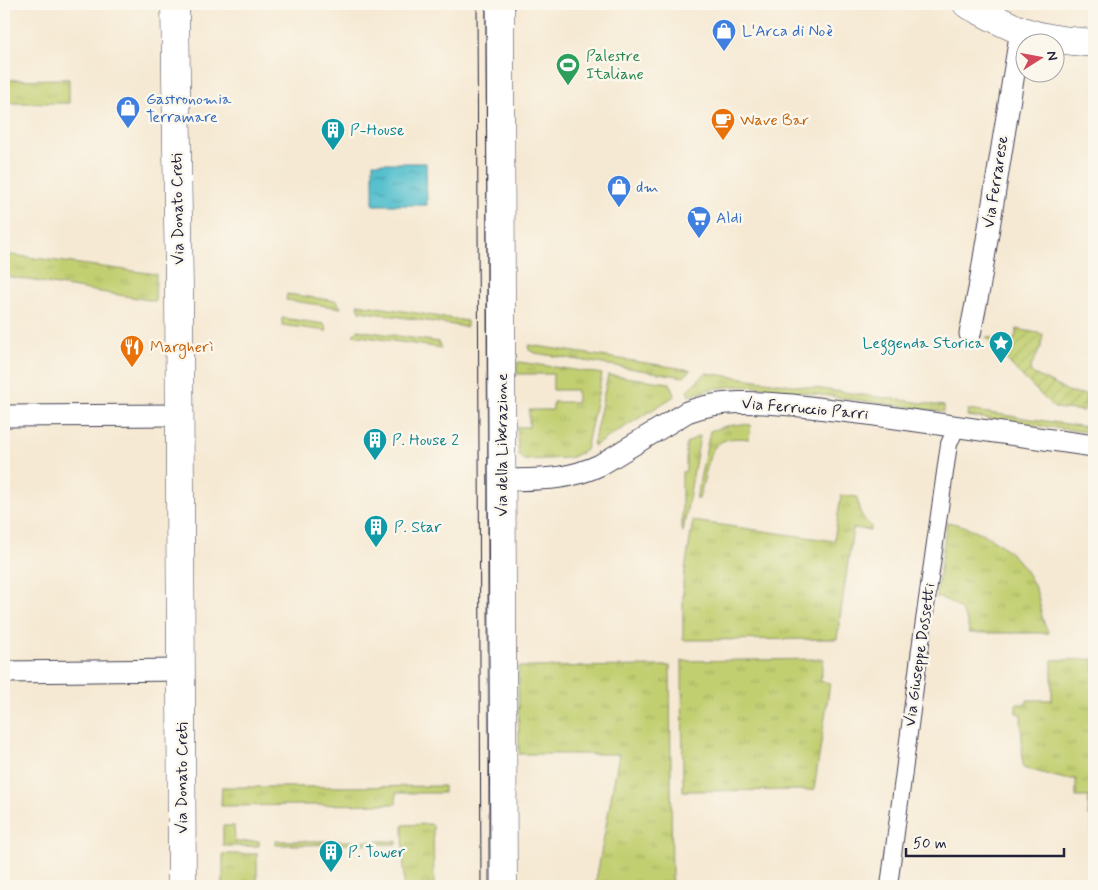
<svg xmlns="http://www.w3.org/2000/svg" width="1098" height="890" font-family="Mynerve,sans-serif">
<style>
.grass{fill:url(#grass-tufts);stroke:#727856}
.garden{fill:url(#garden-furrows);stroke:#727856}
.water{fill:url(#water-ripples);stroke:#3b7184}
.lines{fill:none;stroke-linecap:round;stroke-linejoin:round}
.pedestrian-casing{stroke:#424052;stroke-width:18}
.minor-casing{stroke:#424052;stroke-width:23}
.secondary-casing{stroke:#424052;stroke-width:29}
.pedestrian{stroke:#fff;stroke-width:16}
.minor{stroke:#fff;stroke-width:21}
.secondary{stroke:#fff;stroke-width:28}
.tram{stroke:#22223b;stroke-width:1}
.labels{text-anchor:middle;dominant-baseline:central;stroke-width:5;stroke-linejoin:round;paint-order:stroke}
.shop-label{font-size:16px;fill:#366cbe;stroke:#fbf7ec;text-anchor:start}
.leisure-label{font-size:16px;fill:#27864d;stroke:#fbf7ec;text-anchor:start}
.food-label{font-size:16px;fill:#c56008;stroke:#fbf7ec;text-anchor:start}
.culture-label{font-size:16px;fill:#0d838f;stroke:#fbf7ec;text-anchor:start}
.street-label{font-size:16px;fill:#22223b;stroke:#fbf7ec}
</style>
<defs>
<pattern id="grass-tufts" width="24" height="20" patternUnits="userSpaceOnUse" patternTransform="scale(1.25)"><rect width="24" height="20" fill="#c2cf71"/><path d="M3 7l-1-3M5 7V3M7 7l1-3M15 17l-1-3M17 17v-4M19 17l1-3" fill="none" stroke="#a6b163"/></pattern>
<pattern id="garden-furrows" width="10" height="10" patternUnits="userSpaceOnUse" patternTransform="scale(1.25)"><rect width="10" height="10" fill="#c2cf71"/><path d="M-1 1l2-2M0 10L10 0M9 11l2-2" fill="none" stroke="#a6b163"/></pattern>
<pattern id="water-ripples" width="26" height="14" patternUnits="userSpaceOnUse" patternTransform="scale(1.25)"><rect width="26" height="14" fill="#54c0cd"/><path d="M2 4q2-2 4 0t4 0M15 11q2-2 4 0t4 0" fill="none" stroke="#459ca8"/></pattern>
</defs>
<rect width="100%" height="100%" fill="#fbf7ec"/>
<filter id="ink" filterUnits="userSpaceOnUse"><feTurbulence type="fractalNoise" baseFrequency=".02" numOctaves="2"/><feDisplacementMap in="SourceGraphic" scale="10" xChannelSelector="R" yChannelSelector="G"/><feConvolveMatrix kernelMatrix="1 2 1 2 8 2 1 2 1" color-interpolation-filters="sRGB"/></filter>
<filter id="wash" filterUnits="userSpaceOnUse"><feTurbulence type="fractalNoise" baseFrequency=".0096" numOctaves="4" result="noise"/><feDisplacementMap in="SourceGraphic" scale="20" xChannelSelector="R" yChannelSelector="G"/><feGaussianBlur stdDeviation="1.12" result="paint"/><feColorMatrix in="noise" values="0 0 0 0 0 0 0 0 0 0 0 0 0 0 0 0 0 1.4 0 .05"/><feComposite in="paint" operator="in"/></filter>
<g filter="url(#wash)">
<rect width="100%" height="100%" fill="#f5e9d3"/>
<g class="grass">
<path d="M69,79V103H4V80Z"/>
<path d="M4,254L156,274L155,301L4,276Z"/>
<path d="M287,294L337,301L341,308L286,300Z"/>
<path d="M358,304L467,321V327L360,311Z"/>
<path d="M282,318L324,324L327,331L282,325Z"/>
<path d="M358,330L439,342L441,348L353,335Z"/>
<path d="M530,345L691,370L684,377L535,353L529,350L528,346Z"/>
<path d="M519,362L602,374L586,450L572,457L566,458L527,460H524L519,456L518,447L517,427H529V410H553V402H577V390H553V374H517V363Z"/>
<path d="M706,373L944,406V412L764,387L733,386L711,389L689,396L687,390Z"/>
<path d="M608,375L670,383L674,396L673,397L594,446L593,445Z"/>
<path d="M968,410L1094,428V433L967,416Z"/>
<path d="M742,424L751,425L749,439C733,437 716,438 710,456L699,499H696L710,431L726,426Z"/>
<path d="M698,436H700L683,532L682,531V472L686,471V444Z"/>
<path d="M841,495L857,497C859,511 860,516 871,526L870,530L853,528L837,639L683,640V582L693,521L834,541Z"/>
<path d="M947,522C987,529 1023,554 1037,593C1041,603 1040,614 1044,623C1045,626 1047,630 1049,633H969C968,613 955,601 936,597Z"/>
<path d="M824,659L820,681L830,683L814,790L683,791L682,661Z"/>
<path d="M1094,659V838H1092V816H1088L1089,797H1076V779H1065L1023,768L1021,714L1016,713V704H1027V700H1052V660Z"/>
<path d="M670,666L672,886H595L619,754H519L518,667Z"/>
<path d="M444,786V793H396V804L221,806L222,787C296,787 370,787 444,786Z"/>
<path d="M431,824L433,826L434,886H404L403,825Z"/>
<path d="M223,826H234L235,842L259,841V846H223Z"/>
<path d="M275,841H397V844L275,845Z"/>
<rect x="223" y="854" width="34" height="32"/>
</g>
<path class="garden" d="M1017,329L1043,334L1041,347L1030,369V372L1070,392L1087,395L1084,411L1054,408L1017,371L986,337L1014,341Z"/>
<path class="water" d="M373,163H426L427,205H373Z"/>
</g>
<g filter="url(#ink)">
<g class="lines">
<defs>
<path id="pedestrian" d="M889,886L920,649L949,444L957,426"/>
<g id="minor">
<path d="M970,334L979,289L1021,30"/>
<path d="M4,416L179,415"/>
<path d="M502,480C539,479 566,481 600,465L687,412C720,399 757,402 792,405C820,408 848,412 875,415C948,425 1021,435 1094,446"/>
<path d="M4,672L181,670"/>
</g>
<g id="secondary">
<path d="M175,4L179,288L182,886"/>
<path d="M500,4L503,886"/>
<path d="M967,4C985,13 1002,23 1020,30C1044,39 1070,41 1094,43"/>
</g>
</defs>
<use href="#pedestrian" class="pedestrian-casing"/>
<use href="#minor" class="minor-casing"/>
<use href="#secondary" class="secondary-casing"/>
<use href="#pedestrian" class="pedestrian"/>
<use href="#minor" class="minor"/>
<use href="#secondary" class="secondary"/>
<g class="tram">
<path d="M477,4L481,886"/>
<path d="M486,4L490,886"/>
</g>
</g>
</g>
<defs>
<symbol id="shop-pin" viewBox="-11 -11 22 30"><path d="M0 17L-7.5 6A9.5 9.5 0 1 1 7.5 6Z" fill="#3f7fe0" stroke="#fbf7ec"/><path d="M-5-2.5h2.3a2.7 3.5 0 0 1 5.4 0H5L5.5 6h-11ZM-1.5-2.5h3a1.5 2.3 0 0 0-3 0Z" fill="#fff"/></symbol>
<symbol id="stadium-pin" viewBox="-11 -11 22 30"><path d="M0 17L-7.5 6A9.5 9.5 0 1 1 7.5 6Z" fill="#2e9e5b" stroke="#fbf7ec"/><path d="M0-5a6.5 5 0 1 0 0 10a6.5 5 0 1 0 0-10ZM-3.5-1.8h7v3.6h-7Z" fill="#fff"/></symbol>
<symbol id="cafe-pin" viewBox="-11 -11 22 30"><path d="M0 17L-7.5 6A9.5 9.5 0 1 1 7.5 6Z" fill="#e8710a" stroke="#fbf7ec"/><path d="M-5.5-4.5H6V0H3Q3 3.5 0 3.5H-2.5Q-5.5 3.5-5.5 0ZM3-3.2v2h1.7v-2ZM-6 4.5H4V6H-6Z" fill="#fff"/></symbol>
<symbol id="building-pin" viewBox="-11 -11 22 30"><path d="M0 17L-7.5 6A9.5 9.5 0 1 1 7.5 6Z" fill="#0f9aa8" stroke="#fbf7ec"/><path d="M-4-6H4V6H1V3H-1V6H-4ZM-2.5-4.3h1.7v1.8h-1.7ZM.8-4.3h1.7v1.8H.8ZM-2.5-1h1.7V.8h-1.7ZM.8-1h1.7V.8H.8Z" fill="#fff"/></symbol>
<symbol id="supermarket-pin" viewBox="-11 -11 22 30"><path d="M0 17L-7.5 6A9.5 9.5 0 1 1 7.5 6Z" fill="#3f7fe0" stroke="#fbf7ec"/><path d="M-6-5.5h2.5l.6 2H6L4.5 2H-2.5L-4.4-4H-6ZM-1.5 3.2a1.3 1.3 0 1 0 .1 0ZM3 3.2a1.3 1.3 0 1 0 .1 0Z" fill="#fff"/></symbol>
<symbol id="sight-pin" viewBox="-11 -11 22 30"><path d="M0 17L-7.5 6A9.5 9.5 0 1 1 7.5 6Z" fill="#0f9aa8" stroke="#fbf7ec"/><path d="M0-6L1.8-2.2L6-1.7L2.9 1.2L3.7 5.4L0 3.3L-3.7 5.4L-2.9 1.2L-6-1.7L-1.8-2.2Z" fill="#fff"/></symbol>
<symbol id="restaurant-pin" viewBox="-11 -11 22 30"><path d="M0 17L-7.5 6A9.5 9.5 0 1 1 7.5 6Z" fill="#e8710a" stroke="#fbf7ec"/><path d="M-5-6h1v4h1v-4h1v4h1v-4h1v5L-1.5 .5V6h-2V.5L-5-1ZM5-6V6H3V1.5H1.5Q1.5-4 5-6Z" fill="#fff"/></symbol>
</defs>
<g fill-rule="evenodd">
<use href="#shop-pin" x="710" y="17" width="28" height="38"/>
<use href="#stadium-pin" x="554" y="51" width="28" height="38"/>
<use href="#shop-pin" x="114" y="94" width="28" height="38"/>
<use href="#cafe-pin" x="709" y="106" width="28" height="38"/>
<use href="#building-pin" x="319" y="116" width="28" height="38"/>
<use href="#shop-pin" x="605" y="173" width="28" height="38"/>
<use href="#supermarket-pin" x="685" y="204" width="28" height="38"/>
<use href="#sight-pin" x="987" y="329" width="28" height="38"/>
<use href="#restaurant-pin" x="118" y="333" width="28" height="38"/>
<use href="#building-pin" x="361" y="426" width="28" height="38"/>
<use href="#building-pin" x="362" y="513" width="28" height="38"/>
<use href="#building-pin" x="317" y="838" width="28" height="38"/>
</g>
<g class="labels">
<g class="shop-label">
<text x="742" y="31">L'Arca di Noè</text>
<text x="146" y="99">Gastronomia<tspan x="146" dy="18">Terramare</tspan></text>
<text x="636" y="187">dm</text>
<text x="716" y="218">Aldi</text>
</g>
<g class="leisure-label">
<text x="586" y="56">Palestre<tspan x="586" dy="18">Italiane</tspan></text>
</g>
<g class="food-label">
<text x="740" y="120">Wave Bar</text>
<text x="150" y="347">Margherì</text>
</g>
<g class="culture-label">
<text x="350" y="130">P-House</text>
<text x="984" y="343" text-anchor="end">Leggenda Storica</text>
<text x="392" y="440">P. House 2</text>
<text x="394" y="527">P. Star</text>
<text x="348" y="852">P. Tower</text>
</g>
<g class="street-label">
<text transform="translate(996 182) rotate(-81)">Via Ferrarese</text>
<text transform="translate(178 209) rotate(-91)">Via Donato Creti</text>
<text transform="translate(805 409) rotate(5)">Via Ferruccio Parri</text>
<text transform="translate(502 445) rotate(-90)">Via della Liberazione</text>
<text transform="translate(920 655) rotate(-82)">Via Giuseppe Dossetti</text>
<text transform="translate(182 778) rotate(-90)">Via Donato Creti</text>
</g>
</g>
<rect width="1098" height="890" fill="none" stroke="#fbf7ec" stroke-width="20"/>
<g transform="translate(1040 58) rotate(79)"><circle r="24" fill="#fbf7ec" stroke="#a4a2a5"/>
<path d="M0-4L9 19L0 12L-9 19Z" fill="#d1495b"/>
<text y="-8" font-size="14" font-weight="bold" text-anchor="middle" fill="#22223b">N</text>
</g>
<path d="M906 848v8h158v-8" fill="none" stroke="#22223b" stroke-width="2.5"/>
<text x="913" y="848" font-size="15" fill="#22223b" stroke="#fbf7ec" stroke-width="4" paint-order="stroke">50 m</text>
</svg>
